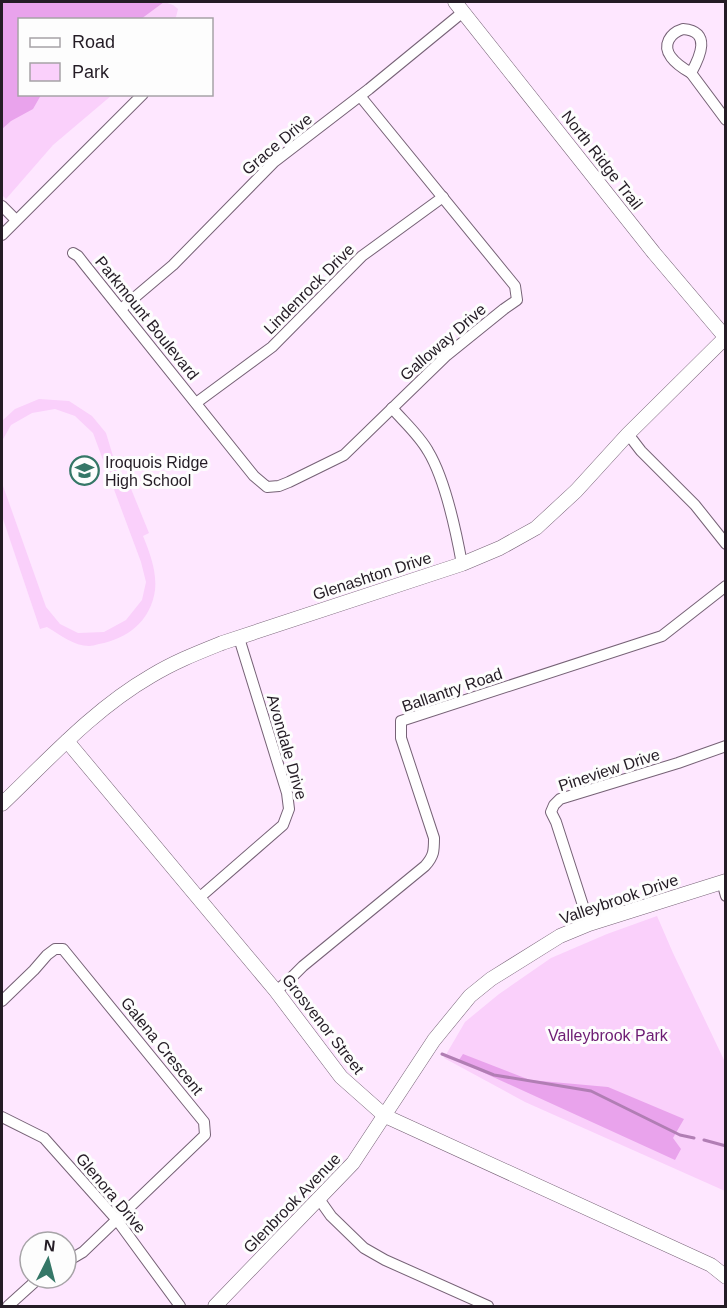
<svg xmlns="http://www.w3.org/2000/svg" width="727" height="1308" font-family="Arial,sans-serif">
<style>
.green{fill:#fad0fb}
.forest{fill:#e9a3ec}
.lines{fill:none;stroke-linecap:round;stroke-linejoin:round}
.stream{stroke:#b17eb4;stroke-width:3}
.minor-casing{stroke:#766276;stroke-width:12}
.tertiary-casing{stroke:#766276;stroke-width:15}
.minor{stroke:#fff;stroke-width:10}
.tertiary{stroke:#fff;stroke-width:14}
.labels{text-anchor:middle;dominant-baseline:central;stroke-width:6;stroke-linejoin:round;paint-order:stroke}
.street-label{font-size:16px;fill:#241c25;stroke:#fdfdfd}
.poi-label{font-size:16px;fill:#241c25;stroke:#fdfdfd;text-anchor:start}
.park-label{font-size:16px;fill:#6d1c73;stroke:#fdfdfd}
</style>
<rect width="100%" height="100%" fill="#fee7ff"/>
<g class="green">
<path d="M2,2H164L173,5L178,9L176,17L174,19L20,20V94L112,95L53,145L6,199L2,195Z"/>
<path d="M39,399L69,401L92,416L106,433L119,476L125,474L149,533L143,536C150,553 157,572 155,590C151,621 127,639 99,644C95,645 92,646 89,646C74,646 60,635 47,627L40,629L2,516V483L46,607L60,624L78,633L104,632L126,620L142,600L146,582L141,562L93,433L75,416L55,409L32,413L11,425L2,441V421L15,409Z"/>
<path d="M657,916L673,953L725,1062V1191L525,1102L444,1058L465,1022L499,994L551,958L607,934Z"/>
</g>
<g class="forest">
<path d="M2,2H164L141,19L20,20V94L41,95L33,109L11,121L2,129Z"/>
<path d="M463,1054L530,1080L608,1087L684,1119L673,1138L681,1149L675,1160L480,1071L459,1060Z"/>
</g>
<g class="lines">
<g class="stream">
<path d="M442,1054L494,1075L591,1091L680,1135L694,1138"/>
<path d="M704,1140L726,1146"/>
</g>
<defs>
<g id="minor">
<path d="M683,29C712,31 700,57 691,73C684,69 676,64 671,57C662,45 670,33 683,29Z"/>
<path d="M691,73L726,120"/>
<path d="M2,206L16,220"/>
<path d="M2,235L143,94"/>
<path d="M73,253L78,256L85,265L254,476L267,487L279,486L289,482L344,455L447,355L504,309L517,300L515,286L360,96"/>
<path d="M121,309L173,265L274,162L369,89L463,12"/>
<path d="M196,403L272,347L362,256L443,197"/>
<path d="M392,408C404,422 419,435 428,451C445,479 456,531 462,564"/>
<path d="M628,434L641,451L695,505L726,544"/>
<path d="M722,882L726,896"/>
<path d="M199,898L283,825L289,809L287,793L239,638"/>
<path d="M589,924L556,822L551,812L554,805L560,799L678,763L726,746"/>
<path d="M276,991L288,981L303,966L425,866C434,856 434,851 434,838L401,738V721L662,636L726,586"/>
<path d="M2,1001L34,970L47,955L55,949H63L204,1122L205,1135L83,1252L66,1262"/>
<path d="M2,1117L44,1138L117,1220L180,1306"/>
<path d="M319,1199L331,1216L364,1248L385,1260L488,1306"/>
<path d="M8,1306L39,1278"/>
</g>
<g id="tertiary">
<path d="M455,2L654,253L726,338"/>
<path d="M67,741L276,991L341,1077L385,1116L711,1265L726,1277"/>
<path d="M2,804C49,759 94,709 151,676C174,662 197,653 222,643L462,564L500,548L536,528L576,491L628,434L726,337"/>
<path d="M215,1306L353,1163L434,1040L470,996L491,979L560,936L589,924L726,881"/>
</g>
</defs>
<use href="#minor" class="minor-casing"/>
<use href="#tertiary" class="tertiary-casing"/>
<use href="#minor" class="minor"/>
<use href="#tertiary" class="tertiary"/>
</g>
<defs>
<symbol id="school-ring" viewBox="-11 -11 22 22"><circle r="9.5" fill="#fdfdfd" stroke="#357767" stroke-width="1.5"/><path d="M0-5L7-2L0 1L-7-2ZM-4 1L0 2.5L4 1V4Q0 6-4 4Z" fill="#357767"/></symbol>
</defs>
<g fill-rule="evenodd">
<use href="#school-ring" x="68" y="454" width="33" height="33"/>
</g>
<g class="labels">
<g class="street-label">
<text transform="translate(277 144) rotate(-40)">Grace Drive</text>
<text transform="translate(602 160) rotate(52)">North Ridge Trail</text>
<text transform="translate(309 289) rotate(-45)">Lindenrock Drive</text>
<text transform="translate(147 318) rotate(51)">Parkmount Boulevard</text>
<text transform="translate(443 342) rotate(-41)">Galloway Drive</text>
<text transform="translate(372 576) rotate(-18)">Glenashton Drive</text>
<text transform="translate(452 690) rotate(-19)">Ballantry Road</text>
<text transform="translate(287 747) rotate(74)">Avondale Drive</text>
<text transform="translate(609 770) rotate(-18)">Pineview Drive</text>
<text transform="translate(619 899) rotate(-19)">Valleybrook Drive</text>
<text transform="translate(323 1024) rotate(52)">Grosvenor Street</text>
<text transform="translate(162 1046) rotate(51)">Galena Crescent</text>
<text transform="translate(111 1193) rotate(50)">Glenora Drive</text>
<text transform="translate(292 1203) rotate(-46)">Glenbrook Avenue</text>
</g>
<g class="poi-label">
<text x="105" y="462">Iroquois Ridge<tspan x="105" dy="18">High School</tspan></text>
</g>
<g class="park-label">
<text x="608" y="1035">Valleybrook Park</text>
</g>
</g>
<rect width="727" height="1308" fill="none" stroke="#241c25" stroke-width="6"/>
<rect x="18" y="18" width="195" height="78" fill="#fdfdfd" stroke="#a6a3a7" stroke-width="1.5"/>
<rect x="30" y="38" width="30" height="9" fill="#ffffff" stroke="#a6a3a7" stroke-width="1.5"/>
<text x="72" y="48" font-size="18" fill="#241c25">Road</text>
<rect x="30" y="63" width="30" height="18" fill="#fad0fb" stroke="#a6a3a7" stroke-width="1.5"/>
<text x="72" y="78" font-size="18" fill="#241c25">Park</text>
<g transform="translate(48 1260) rotate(6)"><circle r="28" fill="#fdfdfd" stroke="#a6a3a7" stroke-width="1.5"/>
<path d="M0-4.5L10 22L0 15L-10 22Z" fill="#357767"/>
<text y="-9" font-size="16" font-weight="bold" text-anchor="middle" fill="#241c25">N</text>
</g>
</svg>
